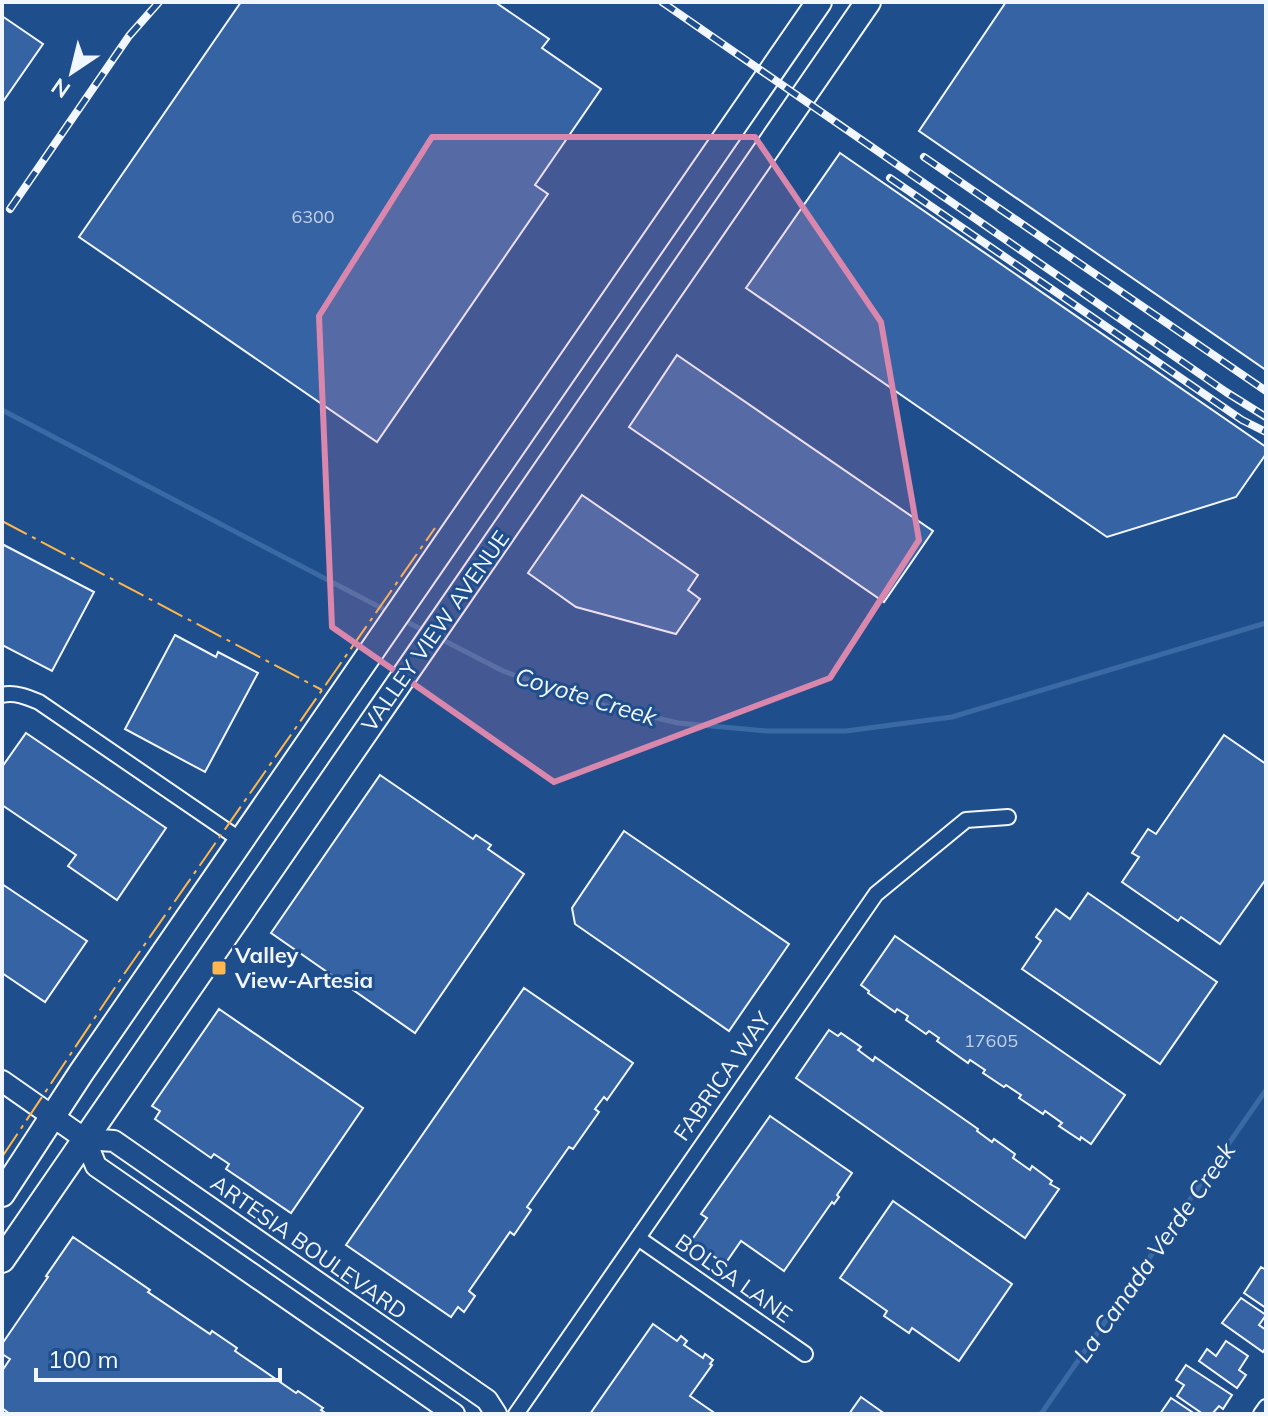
<svg xmlns="http://www.w3.org/2000/svg" width="1268" height="1416" font-family="Mulish,sans-serif">
<style>
.lines{fill:none;stroke-linecap:round;stroke-linejoin:round}
.stream{stroke:#3b69a3;stroke-width:5}
.building{fill:#3563a3;stroke:#f2f6ff;stroke-width:2}
.minor-casing{stroke:#f2f6ff;stroke-width:18}
.secondary-casing{stroke:#f2f6ff;stroke-width:24}
.primary-casing{stroke:#f2f6ff;stroke-width:28}
.minor{stroke:#1f4e8c;stroke-width:14}
.secondary{stroke:#1f4e8c;stroke-width:20}
.primary{stroke:#1f4e8c;stroke-width:24}
.rail-casing{stroke:#f2f6ff;stroke-width:8}
.rail{stroke:#1f4e8c;stroke-width:5;stroke-dasharray:15;stroke-linecap:butt}
.power{stroke:#ffb74d;stroke-width:2;stroke-dasharray:28 6 4 6;stroke-linecap:butt}
.marked{fill:#da87ad;fill-opacity:0.2;stroke:#da87ad;stroke-width:6;stroke-linejoin:round}
.poi-dot{fill:#ffb74d;stroke:#1f4e8c;stroke-width:3}
.labels{text-anchor:middle;dominant-baseline:central;stroke-width:6;stroke-linejoin:round;paint-order:stroke}
.number-label{font-size:18px;fill:#c3d1e8}
.street-label{font-size:22px;fill:#f2f6ff;stroke:#1f4e8c}
.poi-label{font-size:22px;font-weight:bold;fill:#f2f6ff;stroke:#1f4e8c;text-anchor:start}
.water-label{font-size:24px;font-style:italic;fill:#f2f6ff;stroke:#1f4e8c}
</style>
<rect width="100%" height="100%" fill="#1f4e8c"/>
<g class="lines">
<g class="stream">
<path d="M2,410L391,613"/>
<path d="M403,620L427,632"/>
<path d="M439,638L503,671L590,702L678,723L767,731H846L952,717L1266,623"/>
<path d="M1041,1414L1266,1090"/>
</g>
</g>
<g class="building">
<path d="M241,2H495L549,39L542,48L601,89L535,185L548,194L377,442L79,237Z"/>
<path d="M1006,2H1266V370L919,131Z"/>
<path d="M2,16L43,44L2,103Z"/>
<path d="M840,153L1266,447V454L1236,497L1107,537L746,288Z"/>
<path d="M677,355L933,531L884,602L629,427Z"/>
<path d="M582,495L698,575L688,590L700,599L676,634L576,607L528,573Z"/>
<path d="M2,544L94,592L52,671L2,645Z"/>
<path d="M175,635L216,657L218,652L258,673L205,772L125,729Z"/>
<path d="M26,733L166,828L117,900L68,866L76,855L2,805V767Z"/>
<path d="M1224,735L1266,764V879L1220,944L1181,917L1178,921L1122,882L1139,857L1132,853L1148,829L1156,834Z"/>
<path d="M380,775L473,839L476,835L491,845L488,849L524,874L415,1033L271,933Z"/>
<path d="M624,831L789,944L729,1031L575,924L572,908Z"/>
<path d="M2,884L87,941L45,1002L2,973Z"/>
<path d="M1088,893L1217,982L1160,1064L1022,969L1041,941L1036,937L1056,909L1070,919Z"/>
<path d="M895,936L1125,1095L1091,1144L1081,1137L1080,1140L1059,1126L1062,1123L1045,1111L1043,1114L1019,1098L1021,1095L1006,1085L1004,1087L983,1073L985,1070L970,1060L968,1063L937,1041L939,1038L929,1031L926,1034L906,1020L908,1016L897,1009L895,1012L868,993L869,991L861,985Z"/>
<path d="M524,988L633,1063L607,1100L604,1097L595,1109L599,1112L573,1149L569,1147L527,1207L531,1210L514,1235L510,1232L469,1291L475,1296L464,1312L458,1307L451,1317L346,1245Z"/>
<path d="M219,1009L363,1108L291,1213L226,1169L229,1164L214,1154L211,1158L155,1119L160,1111L152,1106Z"/>
<path d="M829,1030L838,1036L841,1033L861,1047L858,1050L873,1061L875,1057L978,1129L977,1131L992,1142L994,1139L1015,1154L1013,1158L1030,1170L1032,1166L1052,1181L1050,1184L1059,1189L1025,1238L796,1078Z"/>
<path d="M770,1116L852,1173L837,1195L839,1197L834,1204L832,1202L784,1271L741,1241L725,1264L691,1241L707,1218L701,1214Z"/>
<path d="M893,1201L1012,1284L959,1361L912,1328L909,1333L884,1316L887,1311L840,1278Z"/>
<path d="M73,1237L150,1290L148,1292L210,1334L212,1331L237,1348L235,1351L296,1393L298,1391L323,1408L321,1410L327,1414H10L2,1408V1371L10,1359L2,1354V1344L48,1277L46,1276Z"/>
<path d="M1261,1267L1266,1270V1308L1244,1293Z"/>
<path d="M1241,1298L1266,1315L1259,1325L1266,1330V1347L1263,1352L1222,1323Z"/>
<path d="M653,1324L677,1341L681,1336L687,1341L684,1345L703,1358L705,1354L713,1360L710,1364L712,1365L690,1396L716,1414H590Z"/>
<path d="M1226,1341L1248,1356L1239,1370L1246,1375L1237,1388L1199,1361L1207,1349L1216,1356Z"/>
<path d="M1186,1365L1232,1395L1223,1409L1219,1406L1212,1414H1203L1177,1396L1184,1385L1176,1380Z"/>
<path d="M861,1397L885,1414H849Z"/>
<path d="M1171,1398L1195,1414H1160Z"/>
</g>
<g class="lines">
<defs>
<g id="minor">
<path d="M2,695C15,692 27,697 39,702L242,841"/>
<path d="M638,1238L805,1354"/>
<path d="M516,1414L876,894L966,820L1008,817"/>
<path d="M1261,1414L1266,1407"/>
</g>
<g id="secondary">
<path d="M2,1081L85,1139L96,1166L454,1414"/>
<path d="M85,1139L114,1141L487,1400L496,1414"/>
</g>
<g id="primary">
<path d="M2,1194L81,1073L819,2"/>
<path d="M2,1260C290,840 580,422 868,2"/>
</g>
</defs>
<use href="#minor" class="minor-casing"/>
<use href="#secondary" class="secondary-casing"/>
<use href="#primary" class="primary-casing"/>
<use href="#minor" class="minor"/>
<use href="#secondary" class="secondary"/>
<use href="#primary" class="primary"/>
<defs>
<g id="rail">
<path d="M662,2L1226,392L1266,417"/>
<path d="M924,157L1266,391"/>
<path d="M890,178L1242,420L1266,432"/>
<path d="M10,209L129,36L159,2"/>
</g>
</defs>
<use href="#rail" class="rail-casing"/>
<use href="#rail" class="rail"/>
<g class="power">
<path d="M2,521L322,690"/>
<path d="M2,1157L122,977L435,528"/>
</g>
</g>
<path class="marked" d="M432,137H755L881,322L919,540L830,678L554,782L332,627L319,316Z"/>
<rect class="poi-dot" x="211" y="960" width="16" height="16" rx="4"/>
<g class="labels">
<g class="number-label">
<text x="313" y="216">6300</text>
<text x="991" y="1040">17605</text>
</g>
<g class="street-label">
<text transform="translate(435 631) rotate(-55)">VALLEY VIEW AVENUE</text>
<text transform="translate(722 1076) rotate(-55)">FABRICA WAY</text>
<text transform="translate(309 1247) rotate(35)">ARTESIA BOULEVARD</text>
<text transform="translate(734 1278) rotate(35)">BOLSA LANE</text>
</g>
<g class="poi-label">
<text x="235" y="955">Valley<tspan x="235" dy="25">View-Artesia</tspan></text>
</g>
<g class="water-label">
<text transform="translate(586 696) rotate(17)">Coyote Creek</text>
<text transform="translate(1154 1252) rotate(-55)">La Canada Verde Creek</text>
</g>
</g>
<rect width="1268" height="1416" fill="none" stroke="#f2f6ff" stroke-width="8"/>
<g transform="translate(72 72) rotate(215)" stroke="#1f4e8c" stroke-width="6" paint-order="stroke">
<path d="M0-6L14 30L0 20L-14 30Z" fill="#f2f6ff"/>
<text y="-12" font-size="22" font-weight="bold" text-anchor="middle" fill="#f2f6ff">N</text>
</g>
<path d="M36 1368v12h244v-12" fill="none" stroke="#f2f6ff" stroke-width="4"/>
<text x="48" y="1368" font-size="24" fill="#f2f6ff" stroke="#1f4e8c" stroke-width="6" paint-order="stroke">100 m</text>
</svg>
